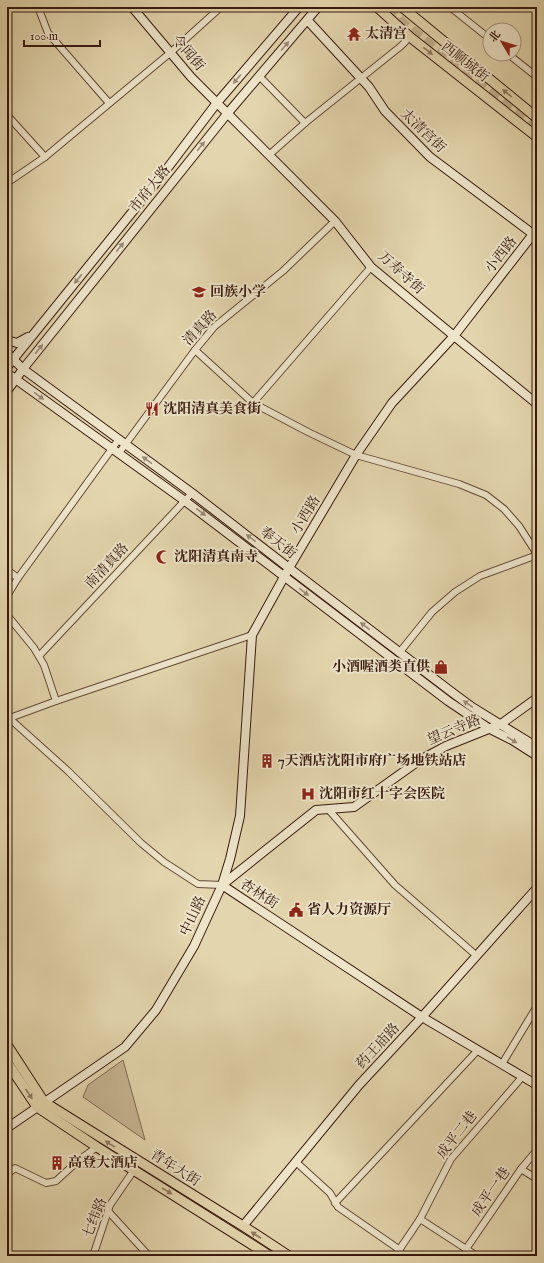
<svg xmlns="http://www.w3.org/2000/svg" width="544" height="1263" font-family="'IM FELL English','Noto Serif SC',serif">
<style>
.green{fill:#c6b592;stroke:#7f6850}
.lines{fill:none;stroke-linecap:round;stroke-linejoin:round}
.highway-tunnel{stroke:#c1b08d;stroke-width:11;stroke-dasharray:11 5.5;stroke-linecap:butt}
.street-casing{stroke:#634936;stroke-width:8}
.secondary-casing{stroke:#381a0f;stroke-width:10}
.primary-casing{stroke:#381a0f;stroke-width:11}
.street{stroke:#ede4ca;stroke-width:6}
.secondary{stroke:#ede4ca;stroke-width:8}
.primary{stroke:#e3d5ad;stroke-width:9}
.oneway{fill:#9c8976}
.oneway2{fill:#8e785e}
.labels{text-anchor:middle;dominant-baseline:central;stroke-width:4;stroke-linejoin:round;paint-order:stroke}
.poi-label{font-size:14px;font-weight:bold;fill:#381a0f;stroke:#ede4ca;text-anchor:start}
.street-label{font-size:14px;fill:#381a0f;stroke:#ede4ca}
</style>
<rect width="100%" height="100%" fill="#e3d5ad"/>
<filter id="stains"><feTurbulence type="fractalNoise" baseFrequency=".005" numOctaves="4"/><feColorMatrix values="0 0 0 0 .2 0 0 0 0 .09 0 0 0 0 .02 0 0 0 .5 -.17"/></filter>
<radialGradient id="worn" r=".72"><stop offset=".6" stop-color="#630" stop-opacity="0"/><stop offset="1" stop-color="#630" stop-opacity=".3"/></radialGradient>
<path class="green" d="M123,1060L145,1140L83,1097L88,1085Z"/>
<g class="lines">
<path class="highway-tunnel" d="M388,7L402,23L537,130"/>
<defs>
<g id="street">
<path d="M38,7L48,33L109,103"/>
<path d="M450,7L490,39"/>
<path d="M508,54L537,77"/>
<path d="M262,79L305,123"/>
<path d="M7,115L45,157"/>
<path d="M269,155L305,123L401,46L410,37"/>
<path d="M7,183L45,157L170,53L221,7"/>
<path d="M195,350L253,403L308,432L356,455L459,484L486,495L504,509L519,526L537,554"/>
<path d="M253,403L371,267"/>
<path d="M119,453L195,350L214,327L283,271L335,221"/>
<path d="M7,570L18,578"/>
<path d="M7,596L18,578L119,439"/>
<path d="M7,615L34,648L44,665L56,701"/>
<path d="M399,653L432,612L455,592L480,576L537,555"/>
<path d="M39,656L192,493"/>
<path d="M9,718L68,771L141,843L164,862L198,884L222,885"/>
<path d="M7,719L56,701L252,635"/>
<path d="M328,809L395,885L477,956"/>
<path d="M502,1064L537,1006"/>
<path d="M296,1162L330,1193L338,1207L400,1250"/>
<path d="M521,1169L537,1179"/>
<path d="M7,1174L15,1168L46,1183L56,1181L79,1160L97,1147"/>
<path d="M335,1203L478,1050"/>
<path d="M108,1211L149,1256"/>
<path d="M420,1219L477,1256"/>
<path d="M466,1249L521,1169L537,1150"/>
<path d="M93,1256L110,1205L134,1170"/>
<path d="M395,1256L420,1219L451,1159L523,1076"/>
</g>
<g id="secondary">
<path d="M132,7L191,77L335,221L371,267L454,336L537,404"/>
<path d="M310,23L369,87L385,111L430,157L533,234"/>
<path d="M7,340L17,343L28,337"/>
<path d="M7,353L23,369L192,493L289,568L453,693L472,707L537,747"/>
<path d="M7,367L163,174L216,104L299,7"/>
<path d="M7,373L185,501L448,701L490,729L512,740L537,756"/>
<path d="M7,391L23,369L227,114L318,7"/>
<path d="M537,698L501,724L446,746L420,760L354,807L316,810L222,885L422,1017L537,1085"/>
<path d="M7,1128L125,1047L156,1010L194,946L222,885L230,859L240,816L252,635L289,568L356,455L392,403L454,336L537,229"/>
<path d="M243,1226L359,1085L422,1017L537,888"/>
</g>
<g id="primary">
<path d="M377,7L410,37L537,137"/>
<path d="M402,7L537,118"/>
<path d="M7,1045L44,1102L243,1226L289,1256"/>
<path d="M7,1062L37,1107L97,1147L270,1256"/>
</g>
</defs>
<use href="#street" class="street-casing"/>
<use href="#secondary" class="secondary-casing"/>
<use href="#primary" class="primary-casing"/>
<use href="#street" class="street"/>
<use href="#secondary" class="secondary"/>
<use href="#primary" class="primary"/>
</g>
<defs><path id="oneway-solid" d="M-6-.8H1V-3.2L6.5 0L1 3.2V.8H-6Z"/></defs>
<g class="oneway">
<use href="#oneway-solid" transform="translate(285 46) rotate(-49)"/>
<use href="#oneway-solid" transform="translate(237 79) rotate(130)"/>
<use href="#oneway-solid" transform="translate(201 146) rotate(-51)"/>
<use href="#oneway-solid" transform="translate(120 247) rotate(-51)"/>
<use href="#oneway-solid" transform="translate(78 279) rotate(129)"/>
<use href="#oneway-solid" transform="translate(39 349) rotate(-51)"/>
<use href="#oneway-solid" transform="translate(39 396) rotate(36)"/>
<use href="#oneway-solid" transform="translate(147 460) rotate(-144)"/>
<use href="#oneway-solid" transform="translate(201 512) rotate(38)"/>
<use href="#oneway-solid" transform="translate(251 538) rotate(-142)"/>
<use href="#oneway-solid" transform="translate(304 592) rotate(37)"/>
<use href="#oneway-solid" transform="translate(365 626) rotate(-143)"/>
<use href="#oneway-solid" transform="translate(468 704) rotate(-145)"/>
<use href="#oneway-solid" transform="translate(512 740) rotate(31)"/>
</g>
<g class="oneway2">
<use href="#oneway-solid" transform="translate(428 51) rotate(38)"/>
<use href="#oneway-solid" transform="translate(507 93) rotate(-141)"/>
<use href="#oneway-solid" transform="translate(29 1094) rotate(56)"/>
<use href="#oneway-solid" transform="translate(110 1144) rotate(-148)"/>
<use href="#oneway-solid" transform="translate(167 1191) rotate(32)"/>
<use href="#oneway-solid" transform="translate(256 1235) rotate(-147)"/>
</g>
<defs>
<symbol id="temple-bare" viewBox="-9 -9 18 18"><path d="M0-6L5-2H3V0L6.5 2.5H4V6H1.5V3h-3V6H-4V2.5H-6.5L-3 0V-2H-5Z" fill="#8f2418" stroke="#ede4ca" stroke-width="2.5" paint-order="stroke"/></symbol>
<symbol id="school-bare" viewBox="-9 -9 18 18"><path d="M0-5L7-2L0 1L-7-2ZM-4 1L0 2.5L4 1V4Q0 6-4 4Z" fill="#8f2418" stroke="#ede4ca" stroke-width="2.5" paint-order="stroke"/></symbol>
<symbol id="restaurant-bare" viewBox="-9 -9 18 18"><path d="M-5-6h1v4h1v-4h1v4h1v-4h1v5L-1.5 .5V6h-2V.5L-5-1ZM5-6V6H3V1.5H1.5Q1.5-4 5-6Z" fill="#8f2418" stroke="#ede4ca" stroke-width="2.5" paint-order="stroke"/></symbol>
<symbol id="mosque-bare" viewBox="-9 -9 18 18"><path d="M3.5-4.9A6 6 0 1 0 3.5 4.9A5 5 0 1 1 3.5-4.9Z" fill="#8f2418" stroke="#ede4ca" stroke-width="2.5" paint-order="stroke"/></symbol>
<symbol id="shop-bare" viewBox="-9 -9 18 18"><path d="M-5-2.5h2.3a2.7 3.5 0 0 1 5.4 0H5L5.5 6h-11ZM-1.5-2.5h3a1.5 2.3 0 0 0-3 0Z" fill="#8f2418" stroke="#ede4ca" stroke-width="2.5" paint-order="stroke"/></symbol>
<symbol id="building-bare" viewBox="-9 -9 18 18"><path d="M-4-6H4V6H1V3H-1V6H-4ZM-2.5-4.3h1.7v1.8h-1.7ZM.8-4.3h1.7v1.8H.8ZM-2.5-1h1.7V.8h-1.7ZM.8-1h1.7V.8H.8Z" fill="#8f2418" stroke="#ede4ca" stroke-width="2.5" paint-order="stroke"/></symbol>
<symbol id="hospital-bare" viewBox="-9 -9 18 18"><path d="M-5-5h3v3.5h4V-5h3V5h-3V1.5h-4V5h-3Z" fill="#8f2418" stroke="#ede4ca" stroke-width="2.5" paint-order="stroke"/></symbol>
<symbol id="civic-bare" viewBox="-9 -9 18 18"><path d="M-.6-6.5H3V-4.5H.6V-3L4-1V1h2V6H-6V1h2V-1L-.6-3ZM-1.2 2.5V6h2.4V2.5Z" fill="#8f2418" stroke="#ede4ca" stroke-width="2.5" paint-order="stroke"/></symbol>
</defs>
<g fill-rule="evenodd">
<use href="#temple-bare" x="344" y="24" width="20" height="20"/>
<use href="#school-bare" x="189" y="282" width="20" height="20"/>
<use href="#restaurant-bare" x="142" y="399" width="20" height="20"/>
<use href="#mosque-bare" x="153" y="547" width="20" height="20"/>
<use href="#shop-bare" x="431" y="657" width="20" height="20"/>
<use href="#building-bare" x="257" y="751" width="20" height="20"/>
<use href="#hospital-bare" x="298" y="784" width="20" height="20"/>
<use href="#civic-bare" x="286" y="900" width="20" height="20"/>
<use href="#building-bare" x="47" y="1153" width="20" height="20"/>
</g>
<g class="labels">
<g class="poi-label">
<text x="365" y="34">太清宫</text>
<text x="210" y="292">回族小学</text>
<text x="163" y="409">沈阳清真美食街</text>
<text x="174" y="557">沈阳清真南寺</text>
<text x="430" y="667" text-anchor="end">小酒喔酒类直供</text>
<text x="278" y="761">7天酒店沈阳市府广场地铁站店</text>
<text x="319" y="794">沈阳市红十字会医院</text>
<text x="307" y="910">省人力资源厅</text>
<text x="68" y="1163">高登大酒店</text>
</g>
<g class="street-label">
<text transform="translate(188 53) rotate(49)">令闻街</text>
<text transform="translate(465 62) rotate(38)">西顺城街</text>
<text transform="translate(423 131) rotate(44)">太清宫街</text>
<text transform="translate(150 189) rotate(-51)">市府大路</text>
<text transform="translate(501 255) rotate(-52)">小西路</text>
<text transform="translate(401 273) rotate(42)">万寿寺街</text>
<text transform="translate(200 328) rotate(-47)">清真路</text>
<text transform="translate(306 515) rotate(-59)">小西路</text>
<text transform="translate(278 543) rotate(38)">奉天街</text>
<text transform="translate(107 566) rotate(-47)">南清真路</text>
<text transform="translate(454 730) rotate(-23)">望云寺路</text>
<text transform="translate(259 894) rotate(33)">杏林街</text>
<text transform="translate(193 916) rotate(-65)">中山路</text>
<text transform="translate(378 1046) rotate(-47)">药王庙路</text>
<text transform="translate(457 1135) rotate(-52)">成平二巷</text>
<text transform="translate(175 1168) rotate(32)">青年大街</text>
<text transform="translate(491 1192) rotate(-55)">成平一巷</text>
<text transform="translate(95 1218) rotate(-68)">七纬路</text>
</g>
</g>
<rect width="544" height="1263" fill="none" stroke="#e3d5ad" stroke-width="24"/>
<rect x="8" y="8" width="528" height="1247" fill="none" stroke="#381a0f" stroke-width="2"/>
<rect x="12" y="12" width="520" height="1239" fill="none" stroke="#381a0f"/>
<g transform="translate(502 42) rotate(308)"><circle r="19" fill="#ede4ca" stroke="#a5937f"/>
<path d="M0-3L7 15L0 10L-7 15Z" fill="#8f2418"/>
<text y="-6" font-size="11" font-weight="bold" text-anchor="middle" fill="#381a0f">北</text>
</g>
<path d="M24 40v6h76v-6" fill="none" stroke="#381a0f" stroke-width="2"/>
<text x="30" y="40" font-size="12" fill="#381a0f" stroke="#ede4ca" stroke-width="3" paint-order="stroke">100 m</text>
<rect width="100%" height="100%" filter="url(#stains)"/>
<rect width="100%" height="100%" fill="url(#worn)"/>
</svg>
